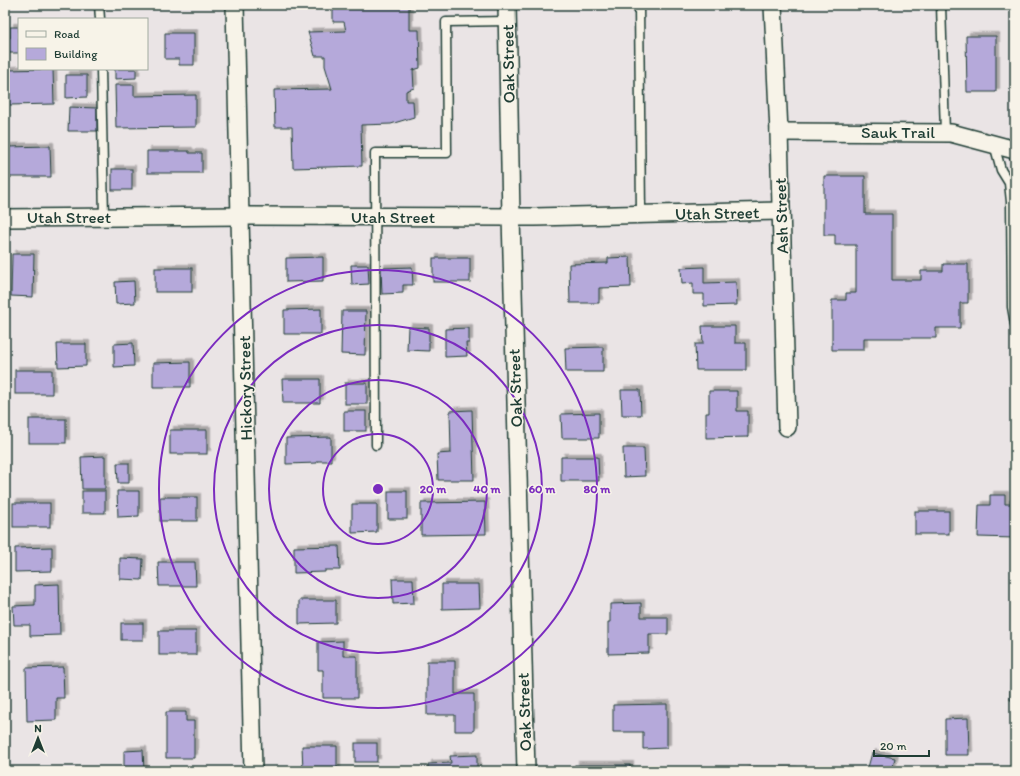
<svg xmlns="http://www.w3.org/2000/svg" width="1020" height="776" font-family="Itim,sans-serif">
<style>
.building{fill:#b5a9da;stroke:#1f3d34;filter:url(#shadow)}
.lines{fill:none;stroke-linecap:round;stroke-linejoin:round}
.lane-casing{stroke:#1f3d34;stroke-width:11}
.street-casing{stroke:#1f3d34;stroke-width:20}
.lane{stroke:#f7f3e8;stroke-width:8}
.street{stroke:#f7f3e8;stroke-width:17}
.ring{fill:none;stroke:#7b2cbf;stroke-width:2}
.labels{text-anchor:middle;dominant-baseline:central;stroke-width:3;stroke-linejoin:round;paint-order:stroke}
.street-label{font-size:17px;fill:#1f3d34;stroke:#f7f3e8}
.centre{fill:#7b2cbf;stroke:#f7f3e8;stroke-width:2}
.ring-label{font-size:12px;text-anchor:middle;font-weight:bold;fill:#7b2cbf;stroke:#f7f3e8;stroke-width:3;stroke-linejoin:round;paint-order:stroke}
</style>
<defs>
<filter id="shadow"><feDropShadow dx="3.5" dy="-3.5" stdDeviation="0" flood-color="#0004"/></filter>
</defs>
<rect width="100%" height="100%" fill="#eae4e5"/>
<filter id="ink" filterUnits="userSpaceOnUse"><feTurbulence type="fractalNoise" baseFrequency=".025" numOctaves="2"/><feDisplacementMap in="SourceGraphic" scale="8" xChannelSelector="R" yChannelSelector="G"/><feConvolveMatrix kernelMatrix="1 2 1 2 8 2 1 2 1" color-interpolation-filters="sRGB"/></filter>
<g filter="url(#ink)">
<g class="building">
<path d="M333,5H409V30H419L420,68L413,70L414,88L406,91V101H413L414,117L391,124L361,125L362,166L293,168L292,127H275L274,90L332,89L325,66V56H315L308,32L346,31L344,22H333Z"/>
<path d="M10,27H19V53H5V39L10,38Z"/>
<path d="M165,33H194V65H179V59H165Z"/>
<path d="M966,36H996V92H967Z"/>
<path d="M53,69L54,104L9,105L8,70Z"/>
<path d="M115,69H136V78L115,79Z"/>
<path d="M66,75H87V97L66,98Z"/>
<path d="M115,85H134V96L196,95V127L116,128Z"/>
<path d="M69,107L97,108V131H68Z"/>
<path d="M50,146L51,177H7V147Z"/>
<path d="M147,151H189V153H202V173H147Z"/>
<rect x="112" y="169" width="20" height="21"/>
<path d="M824,176H865V214H892V280H921V271H943V264H968V303H960V328H936V338H864V350H832V300H846V293H856V245H835V235H824Z"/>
<path d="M12,254H34L33,297L11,296Z"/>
<path d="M323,257V281L286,282V258Z"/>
<path d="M630,257L631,287L599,288V303H570L569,264L608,263V258Z"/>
<rect x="433" y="258" width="37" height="24"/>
<path d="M351,265H368L369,284L352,285Z"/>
<path d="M412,267L413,285H403V293L382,294L381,268Z"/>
<path d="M704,267V283L736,282L737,305L704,306V294H693V283L682,284L681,268Z"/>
<rect x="155" y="268" width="37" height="24"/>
<path d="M134,281L135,303L116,304L115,282Z"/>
<path d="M321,309V334H284V310Z"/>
<path d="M342,311H366L365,355L341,354Z"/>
<path d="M702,326H735V343H746V370H696L695,344H703Z"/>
<path d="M408,327L429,328V351L407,350Z"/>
<path d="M469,328V343H466L467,356L445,357V329Z"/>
<path d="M133,343L134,366L114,367V344Z"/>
<path d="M57,344H86V366L58,367Z"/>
<path d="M603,347V372H566L565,348Z"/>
<path d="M190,362V387H153V363Z"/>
<rect x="15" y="370" width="37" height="24"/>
<path d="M282,379H320V403H283Z"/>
<rect x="345" y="383" width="22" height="21"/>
<path d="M621,390H640L641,415H622Z"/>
<path d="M709,391H737V411H748V437L706,438V413H709Z"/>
<path d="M472,410L474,480H438L437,454L451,453L450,411Z"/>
<rect x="344" y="411" width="22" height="20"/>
<path d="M599,413V438H562L561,414Z"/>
<rect x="29" y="419" width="37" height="24"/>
<rect x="170" y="430" width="37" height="24"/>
<path d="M331,437V461H317V463L286,464V438Z"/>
<path d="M623,448H644L645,476L624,477Z"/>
<path d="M105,456V489H82L81,457Z"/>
<path d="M561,457H598L599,481H561Z"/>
<path d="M117,463H129V483H118Z"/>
<rect x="82" y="491" width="23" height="22"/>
<path d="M117,491H139V516L118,517Z"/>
<rect x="388" y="491" width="19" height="28"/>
<path d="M990,495H1005V504H1015V538L978,537L979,505H990Z"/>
<rect x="160" y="497" width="37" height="24"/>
<path d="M485,502L486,534L421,535V503Z"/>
<rect x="13" y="503" width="37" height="24"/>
<path d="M352,504H377V532L352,533Z"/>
<rect x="915" y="511" width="34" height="23"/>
<path d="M339,546L340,570H325V572L294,573V547Z"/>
<path d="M52,547V571L15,572V548Z"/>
<path d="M120,558L143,559L142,580L120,579Z"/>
<path d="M158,562H195L196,586H159Z"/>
<path d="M392,579H413L414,603L393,604Z"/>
<path d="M59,584L60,635L30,636V625H14L13,606L35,605V585Z"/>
<path d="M442,584H479L480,608L442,609Z"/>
<path d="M299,600H336V623L299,624Z"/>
<path d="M641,603V617H668V634H649V653L608,654V622H610V604Z"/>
<rect x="121" y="623" width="22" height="17"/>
<rect x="159" y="631" width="37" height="24"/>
<path d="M343,641V656H357V698H323V670H318V642Z"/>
<path d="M427,661H455V694H474V731H455V715H427Z"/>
<path d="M1011,661L1015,662V700H1010Z"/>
<path d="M63,667L64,698H56V720L27,721L26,668Z"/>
<path d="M667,704V748L643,749V732H613V705Z"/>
<path d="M166,712H186V721H194V758H166Z"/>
<path d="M968,718L969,755H945V719Z"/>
<rect x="355" y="743" width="22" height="19"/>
<path d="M302,746H337V771H303Z"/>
<path d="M143,750L144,771H124V751Z"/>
<path d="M872,753L895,758L892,771H867Z"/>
<path d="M477,755V771H428V764L451,763L450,756Z"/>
<rect x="575" y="765" width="55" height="6"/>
<rect x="745" y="770" width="48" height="1"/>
</g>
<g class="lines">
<defs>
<g id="lane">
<path d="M99,5L100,19"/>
<path d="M639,5L641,215"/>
<path d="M941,5L945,133"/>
<path d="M101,69L104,217"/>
<path d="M994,144L1001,170L1009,183L1011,202L1012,307L1015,324"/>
<path d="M376,445L375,153H447L446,22L507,21"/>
</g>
<g id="street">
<path d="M235,5L253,771"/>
<path d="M507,5L511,217L526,771"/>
<path d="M773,5L779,132L787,427"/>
<path d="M779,132L951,133L1015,150"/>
<path d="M5,218L241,216L535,217L781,211"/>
</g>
</defs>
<use href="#lane" class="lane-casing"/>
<use href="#street" class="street-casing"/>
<use href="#lane" class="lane"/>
<use href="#street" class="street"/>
</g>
</g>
<g class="ring">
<circle cx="378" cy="489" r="55"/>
<circle cx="378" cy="489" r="109"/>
<circle cx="378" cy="489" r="164"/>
<circle cx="378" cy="489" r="219"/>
</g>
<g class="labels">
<g class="street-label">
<text transform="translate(508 64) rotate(-91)">Oak Street</text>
<text x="898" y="132">Sauk Trail</text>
<text transform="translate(717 213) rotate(-1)">Utah Street</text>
<text transform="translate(781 216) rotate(-92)">Ash Street</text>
<text x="69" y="217">Utah Street</text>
<text x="393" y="217">Utah Street</text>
<text transform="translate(245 388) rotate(-91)">Hickory Street</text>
<text transform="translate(515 388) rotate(-92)">Oak Street</text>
<text transform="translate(524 712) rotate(-92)">Oak Street</text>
</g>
</g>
<circle cx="378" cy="489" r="6" class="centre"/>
<g class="ring-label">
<text x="433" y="493">20 m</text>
<text x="487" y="493">40 m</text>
<text x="542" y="493">60 m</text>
<text x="597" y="493">80 m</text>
</g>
<rect width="1020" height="776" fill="none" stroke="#f7f3e8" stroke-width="20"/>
<rect x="10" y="10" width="1000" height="756" fill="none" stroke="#1f3d34" stroke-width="1.5" filter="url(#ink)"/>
<rect x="18" y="18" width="130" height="52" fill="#f7f3e8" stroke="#a1aaa0"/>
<rect x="26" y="31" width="20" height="6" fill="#f7f3e8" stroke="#a1aaa0"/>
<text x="54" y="38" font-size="12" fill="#1f3d34">Road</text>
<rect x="26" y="48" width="20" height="12" fill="#b5a9da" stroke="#a1aaa0"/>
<text x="54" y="58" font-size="12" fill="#1f3d34">Building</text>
<g transform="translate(38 738)" stroke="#f7f3e8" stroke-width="3" paint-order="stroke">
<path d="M0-3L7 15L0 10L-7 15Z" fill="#1f3d34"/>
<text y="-6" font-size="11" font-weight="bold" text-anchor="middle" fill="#1f3d34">N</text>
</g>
<path d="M874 750v6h55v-6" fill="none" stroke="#1f3d34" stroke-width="2"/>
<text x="880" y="750" font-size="12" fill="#1f3d34" stroke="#f7f3e8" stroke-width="3" paint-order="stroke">20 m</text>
</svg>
